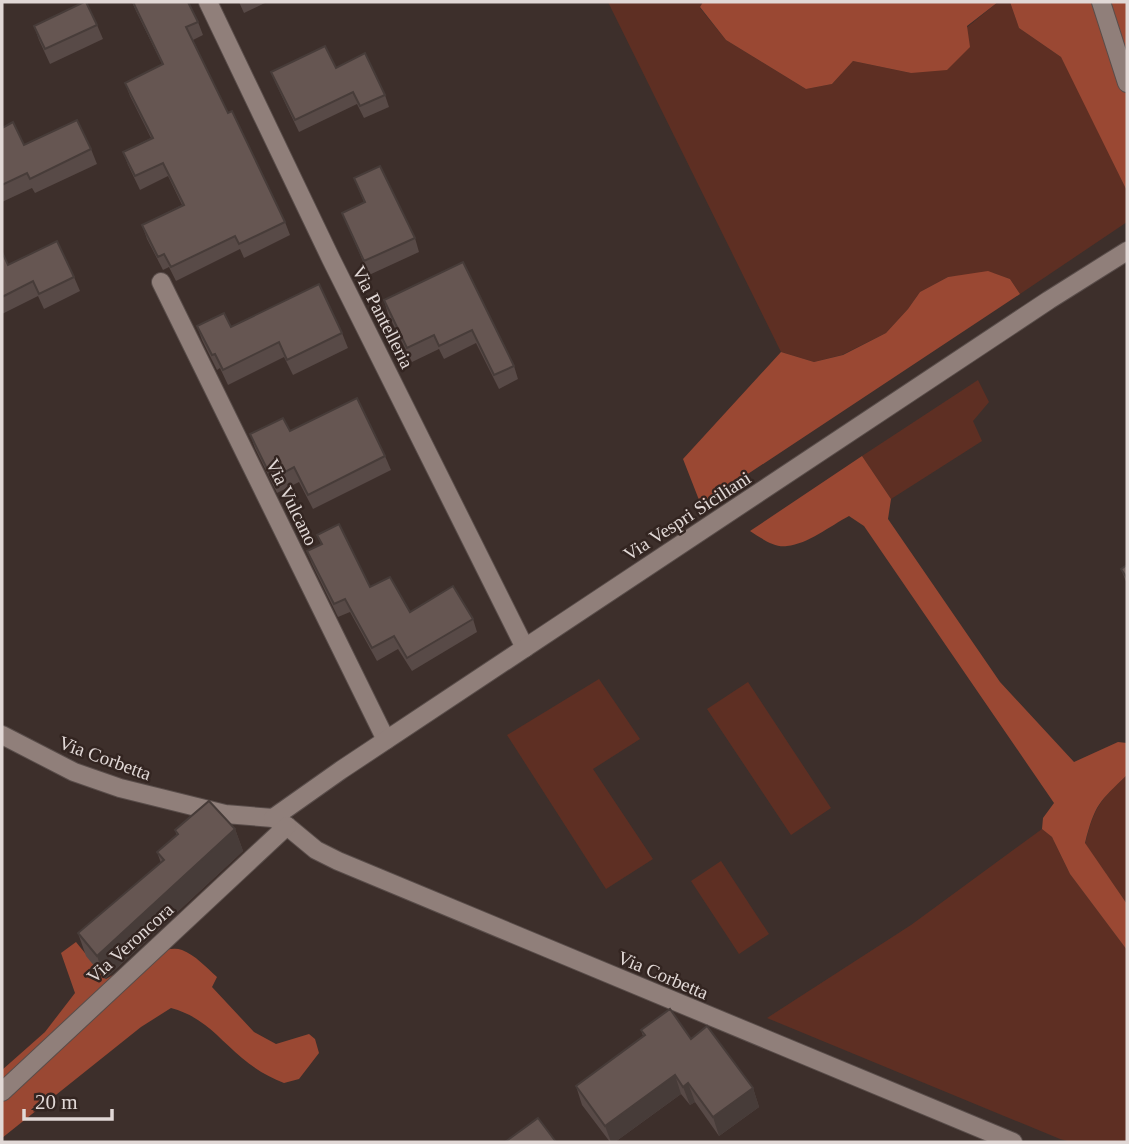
<svg xmlns="http://www.w3.org/2000/svg" width="1129" height="1144" font-family="Georgia,serif">
<style>
.green{fill:#5e2f23}
.forest{fill:#9a4833}
.lines{fill:none;stroke-linecap:round;stroke-linejoin:round}
.minor-casing{stroke:#594d4a;stroke-width:20}
.minor{stroke:#907f7a;stroke-width:18}
.wall{fill:#584a47}
.shaded-wall{fill:#473c39}
.building{fill:#665652;stroke:#473c39;stroke-width:2}
.labels{text-anchor:middle;dominant-baseline:central;stroke-width:5;stroke-linejoin:round;paint-order:stroke}
.street-label{font-size:19px;fill:#e1d8d6;stroke:#332521}
</style>
<rect width="100%" height="100%" fill="#3d2f2b"/>
<g class="green">
<path d="M608,2H703L700,8L726,40L806,89L832,84L853,61L911,73L998,2H1010L1019,28L1061,57L1081,96L1127,191V222L1020,294L1010,279L993,273L948,277L920,292L908,309L886,333L842,355L814,362L781,352Z"/>
<path d="M978,380L989,402L973,421L982,441L891,499L862,456Z"/>
<path d="M599,679L640,739L593,769L653,859L606,889L507,735Z"/>
<path d="M748,682L831,808L791,835L707,709Z"/>
<path d="M1127,775V904L1085,844C1094,807 1100,800 1127,775Z"/>
<path d="M1042,829L1052,837L1070,874L1127,950V1142H1071L1060,1139L767,1018L911,925Z"/>
<path d="M721,861L769,934L739,954L691,881Z"/>
</g>
<g class="forest">
<path d="M703,2H998L967,26L970,47L947,70L911,73L853,61L832,84L806,89L726,40L700,7Z"/>
<path d="M1010,2H1127V191L1061,57L1019,28Z"/>
<path d="M988,271L1010,279L1020,294L701,505L683,459L781,352L814,362L843,355L886,333L908,309L920,292L948,277Z"/>
<path d="M862,456L891,499L888,519L1000,682L1074,762L1118,742L1127,743V775C1099,802 1095,804 1085,843L1127,904V950L1070,874L1052,837L1042,829L1043,818L1054,803L864,526L849,516C830,526 808,544 787,546C774,548 761,538 750,531Z"/>
<path d="M76,942L106,979C124,970 162,943 182,950C195,955 206,967 217,977L212,987L254,1032L276,1044L309,1034L315,1039L319,1053L299,1079L284,1083C269,1077 255,1069 242,1058C217,1037 204,1017 171,1008L141,1027L2,1138V1070L45,1032L75,993L61,953Z"/>
</g>
<g class="lines">
<defs>
<g id="minor">
<path d="M208,2L331,259L525,648"/>
<path d="M1101,2L1127,83"/>
<path d="M161,282L386,740"/>
<path d="M2,735L74,772L120,788L225,814L273,818L287,826L316,850L338,861L1013,1142"/>
<path d="M273,818L341,770L1049,300L1127,251"/>
<path d="M2,1092L287,826"/>
</g>
</defs>
<use href="#minor" class="minor-casing"/>
<use href="#minor" class="minor"/>
</g>
<g class="wall">
<path d="M132,2L198,22L203,35L193,40L228,113L285,222L290,235L244,258L240,249L176,281L169,267L163,270L147,239L142,225L182,205L168,176L140,190L128,165L123,152L151,138L130,96L125,83L162,64L136,11Z"/>
<path d="M239,2H267L244,13Z"/>
<path d="M97,25L103,39L50,64L39,40L34,26Z"/>
<path d="M336,68L385,95L389,107L364,118L357,104L299,132L276,84L271,72Z"/>
<path d="M2,128L24,145L91,149L97,164L35,193L32,188L2,202Z"/>
<path d="M354,178L415,238L419,252L369,275L342,213L364,202Z"/>
<path d="M2,252L8,265L74,277L80,291L44,309L38,296L2,314Z"/>
<path d="M463,262L514,366L518,379L499,389L476,343L444,359L439,349L412,362L388,314L384,300Z"/>
<path d="M197,326L342,333L348,348L293,375L284,357L228,385L220,368L217,370L202,340Z"/>
<path d="M290,431L385,456L391,470L313,509L299,482L277,493L255,448L250,434Z"/>
<path d="M317,535L370,587L410,612L473,619L477,632L412,671L398,649L377,661L350,612L338,617L312,564L307,551L321,544Z"/>
<path d="M1127,565V584L1121,569Z"/>
<path d="M235,829L243,851L105,979L86,956L78,933L161,863L157,852L177,836L175,830Z"/>
<path d="M641,1030L691,1039L753,1088L759,1107L719,1136L695,1102L690,1105L681,1094L615,1142H610L582,1105L576,1086L643,1036Z"/>
</g>
<g class="shaded-wall">
<path d="M235,829L243,851L105,979L97,956Z"/>
<path d="M675,1075L681,1094L615,1142H611L605,1126Z"/>
<path d="M688,1083L695,1102L690,1105L683,1087Z"/>
<path d="M753,1088L759,1107L719,1136L713,1117Z"/>
</g>
<g class="building">
<path d="M84,2H86L97,25L45,49L34,26Z"/>
<path d="M133,2H188L198,22L186,27L228,113L232,111L285,222L239,244L235,236L171,267L164,254L158,257L142,225L184,205L163,163L135,176L123,152L153,138L125,83L163,64Z"/>
<path d="M325,46L336,68L365,53L385,95L360,106L353,92L295,120L271,72Z"/>
<path d="M77,120L91,149L30,179L27,173L2,185V128L13,122L24,145Z"/>
<path d="M380,166L415,238L364,261L342,213L365,202L354,178Z"/>
<path d="M57,241L74,277L39,294L33,281L2,297V252L8,265Z"/>
<path d="M463,262L514,366L494,375L472,330L439,346L434,335L407,348L384,300Z"/>
<path d="M319,284L342,333L287,360L279,342L223,370L215,354L212,355L197,326L224,313L231,327Z"/>
<path d="M357,398L385,456L308,495L294,467L272,479L250,434L283,418L290,431Z"/>
<path d="M339,524L370,587L390,577L410,612L453,586L473,619L407,658L394,636L372,648L345,599L334,604L307,551L322,544L317,535Z"/>
<path d="M1127,565V578L1121,569Z"/>
<path d="M209,801L235,829L97,956L78,933L164,860L157,852L178,834L175,830Z"/>
<path d="M670,1009L691,1039L707,1026L753,1088L713,1117L688,1083L683,1087L675,1075L605,1126L576,1086L645,1035L641,1030Z"/>
<path d="M538,1118L556,1142H505Z"/>
</g>
<g class="labels">
<g class="street-label">
<text transform="translate(383 317) rotate(63)">Via Pantelleria</text>
<text transform="translate(292 502) rotate(64)">Via Vulcano</text>
<text transform="translate(687 516) rotate(-33)">Via Vespri Siciliani</text>
<text transform="translate(105 758) rotate(20)">Via Corbetta</text>
<text transform="translate(130 943) rotate(-42)">Via Veroncora</text>
<text transform="translate(663 975) rotate(23)">Via Corbetta</text>
</g>
</g>
<rect width="1129" height="1144" fill="none" stroke="#e1d8d6" stroke-width="7"/>
<path d="M24 1109v10h88v-10" fill="none" stroke="#e1d8d6" stroke-width="3.5"/>
<text x="35" y="1109" font-size="21" fill="#e1d8d6" stroke="#332521" stroke-width="5" paint-order="stroke">20 m</text>
</svg>
